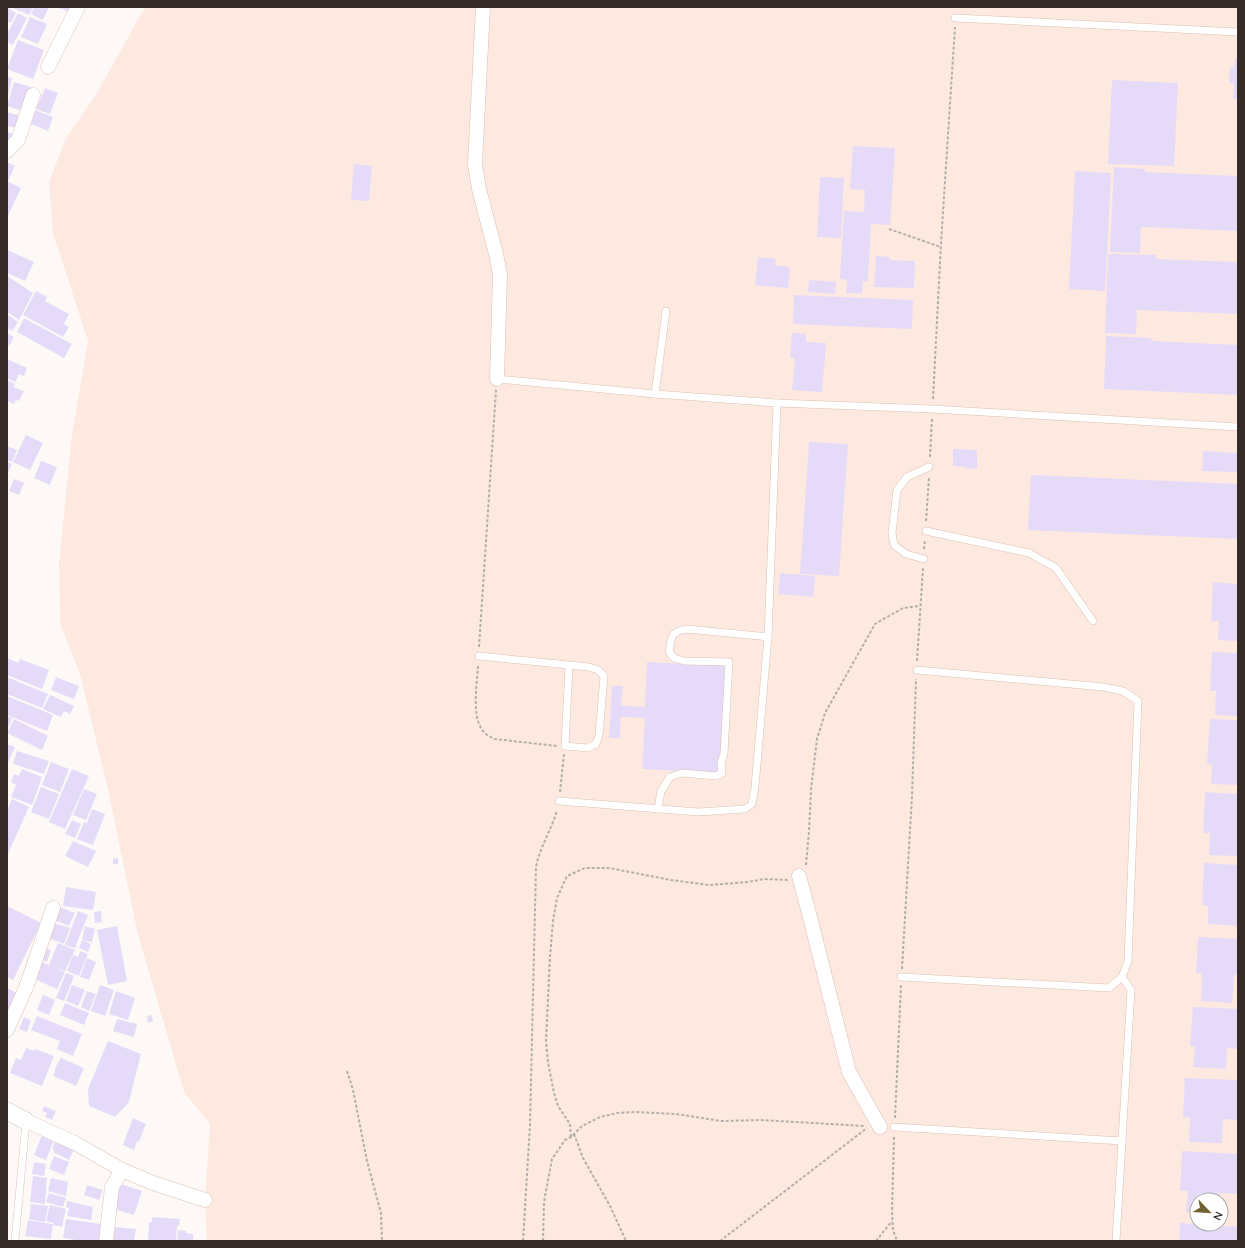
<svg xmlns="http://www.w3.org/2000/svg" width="1245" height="1248" font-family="Quicksand,sans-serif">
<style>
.built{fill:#fee9e0;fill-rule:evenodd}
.building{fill:#e5dbf9}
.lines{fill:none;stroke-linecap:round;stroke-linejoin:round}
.service-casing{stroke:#d9c0b5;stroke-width:8}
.minor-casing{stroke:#d9c0b5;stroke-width:15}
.tertiary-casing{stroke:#d9c0b5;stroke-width:18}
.path{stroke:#b4aeab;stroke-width:2;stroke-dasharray:3 2;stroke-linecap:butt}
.service{stroke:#fff;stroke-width:7}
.minor{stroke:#fff;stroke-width:14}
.tertiary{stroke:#fff;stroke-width:17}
</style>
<rect width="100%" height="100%" fill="#fef9f7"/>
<path class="built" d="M145,7H1238V1241H207L205,1199L210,1124L184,1092L137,931L109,794L80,674L60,623L59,563L72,434L88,341L53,233L49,182L66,138L97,93ZM1197,1200H1221V1224H1197Z"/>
<g class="building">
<path d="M10,7H33L29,15Z"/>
<path d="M34,7H49L43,20L31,14Z"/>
<path d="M56,7H76L73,13Z"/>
<path d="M8,8L16,13L11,23L7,21Z"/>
<path d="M18,13L27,18L13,45L7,42V34Z"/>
<path d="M30,17L47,24L38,44L21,37Z"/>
<path d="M18,40L44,50L33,79L7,69Z"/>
<path d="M1235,58H1238V99H1233L1234,83H1229L1230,68H1234Z"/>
<path d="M7,77L12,78L8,96H7Z"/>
<path d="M1112,80L1178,83L1174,166L1108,164Z"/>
<path d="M14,82L31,87L23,111L7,106Z"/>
<path d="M45,88L58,93L50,114L36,109Z"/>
<path d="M35,110L53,117L48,131L29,123Z"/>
<path d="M7,112L24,117L21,129L7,126Z"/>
<path d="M7,132L15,134L7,144Z"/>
<path d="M853,146L895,148L890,225L871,224L868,281H863L862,294L846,293L847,280L840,279L844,211L864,212L865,190L850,189Z"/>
<path d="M7,162L15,166L8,181L7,180Z"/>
<path d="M354,164L372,166L369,201L351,200Z"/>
<path d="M1114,167L1145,169V172L1238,176V231L1141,227L1140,253L1110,252Z"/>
<path d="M1075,171L1111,173L1105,291L1069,289Z"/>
<path d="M820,177L844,178L841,238L817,237Z"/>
<path d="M7,181L21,188L7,218Z"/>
<path d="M7,250L34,262L25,281L7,273Z"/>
<path d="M1108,254L1156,255L1155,259L1238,262V314L1137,310L1136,334L1105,333Z"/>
<path d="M876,256L890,257V260L915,261L914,288L874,287Z"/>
<path d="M758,257L776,259L775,265L790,267L788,288L755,285Z"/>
<path d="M7,276L33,293L19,320L7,312Z"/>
<path d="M809,280L836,282L835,294L808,292Z"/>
<path d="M36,291L47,297L45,301L69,314L64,324L69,327L63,337L23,315Z"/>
<path d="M794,295L913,300L912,329L793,324Z"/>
<path d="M7,314L18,322L12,331L7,328Z"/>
<path d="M24,318L72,344L64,358L17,332Z"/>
<path d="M7,333L14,337L9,346L7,344Z"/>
<path d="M792,333L806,334V342L826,343L822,392L792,390L795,358L790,357Z"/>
<path d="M1106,336L1152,338L1151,341L1238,345V395L1104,389Z"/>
<path d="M7,359L27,368L24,376L19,374L15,382L7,378Z"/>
<path d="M7,380L15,384L13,387L24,391L19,401L16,400L14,404L7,401Z"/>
<path d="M26,435L43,443L30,470L13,462Z"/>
<path d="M809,442L848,444L839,576L800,574Z"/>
<path d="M7,446L17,450L12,462L7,460Z"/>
<path d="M953,449L977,450V468L967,469V467L953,466Z"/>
<path d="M1203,451L1238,453V472L1202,471Z"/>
<path d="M41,461L57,467L50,485L34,478Z"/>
<path d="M7,462L12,464L7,475Z"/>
<path d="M1031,475L1238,484V539L1028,530Z"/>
<path d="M14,479L24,483L19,495L9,491Z"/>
<path d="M780,573L815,576L813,597L778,594Z"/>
<path d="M1213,582L1238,584V641L1218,640L1219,621H1211Z"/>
<path d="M1212,652L1238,653V716L1215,715L1216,691H1210Z"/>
<path d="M7,658L18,663L20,659L49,670L42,689L7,675Z"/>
<path d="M647,662L725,666L720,773L642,769L645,718L621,717L620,738H609L612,686H623L621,706L645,707Z"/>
<path d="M7,677L48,694L42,708L7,694Z"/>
<path d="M56,677L79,686L74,699L51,690Z"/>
<path d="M50,695L74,706L70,714L64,711L61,717L43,709Z"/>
<path d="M7,696L53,715L47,731L7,715Z"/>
<path d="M7,716L12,718L7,730Z"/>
<path d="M14,719L48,736L42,750L7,733Z"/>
<path d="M1210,719L1238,720V785L1211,784L1212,765L1207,764Z"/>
<path d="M7,744L15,747L7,765Z"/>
<path d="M17,751L49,761L44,774L13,764Z"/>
<path d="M51,762L69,769L60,792L42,785Z"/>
<path d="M22,769L42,777L32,805L11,797L16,785L11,782L14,774L19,776Z"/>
<path d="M72,769L89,776L65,829L49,822Z"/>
<path d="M41,787L59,794L49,819L31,812Z"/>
<path d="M84,789L97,794L86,820L73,815Z"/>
<path d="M1205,792L1238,794V856L1209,855L1210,833H1203Z"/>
<path d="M12,799L29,807L7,856V811Z"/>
<path d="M92,809L105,814L93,845L77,839L84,822L87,823Z"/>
<path d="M72,820L81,824L75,838L65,834Z"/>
<path d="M73,841L96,851L88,867L65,856Z"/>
<path d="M118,858V864H113V859Z"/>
<path d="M1204,863L1238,865V926L1208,924V906L1202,905Z"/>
<path d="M66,887L96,892L93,910L63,906Z"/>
<path d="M7,906L41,923L13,980L7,977Z"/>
<path d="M58,906L75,913L69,926L52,919Z"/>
<path d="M78,911L88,915L75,948L65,945Z"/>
<path d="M101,911L102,922L95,923L94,912Z"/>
<path d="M54,923L70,928L64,944L48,938Z"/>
<path d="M85,926L95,929L92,942L82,940Z"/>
<path d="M117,926L127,981L108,985L97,930Z"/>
<path d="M1198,937L1238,939V975H1234L1232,1003L1201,1001L1202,973H1196Z"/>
<path d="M82,940L91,944L88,952L79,948Z"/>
<path d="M58,943L75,950L65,971L55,967L65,972L57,989L32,978L40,961L49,965Z"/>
<path d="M43,947L51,950L47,962L38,958Z"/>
<path d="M80,951L88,954L79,976L67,971L73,955L78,957Z"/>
<path d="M87,958L96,962L89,980L80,977Z"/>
<path d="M66,973L74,976L64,1001L56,998Z"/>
<path d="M72,985L85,990L78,1006L66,1001Z"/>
<path d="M100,985L114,990L105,1016L91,1011Z"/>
<path d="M7,988L21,995L7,1024Z"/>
<path d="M87,991L96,994L89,1011L81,1007Z"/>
<path d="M116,991L135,998L128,1020L109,1014Z"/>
<path d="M43,995L55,1000L49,1015L37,1010Z"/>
<path d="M65,1003L89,1013L84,1025L60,1015Z"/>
<path d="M1193,1007L1238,1009V1049L1227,1048L1226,1069L1193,1067L1195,1047L1190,1046Z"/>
<path d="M152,1015L153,1021L148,1023L147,1016Z"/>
<path d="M37,1016L82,1034L73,1056L57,1049L60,1041L31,1030Z"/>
<path d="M24,1017L31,1020L27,1032L19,1029Z"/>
<path d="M117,1019L137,1024L134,1037L113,1031Z"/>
<path d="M108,1041L141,1054L129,1102L115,1117L89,1106L88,1089Z"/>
<path d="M26,1048L34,1051L35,1049L54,1056L42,1086L10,1073L16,1058L21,1060Z"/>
<path d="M61,1058L84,1068L76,1086L53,1076L56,1068H55Z"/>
<path d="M1185,1078L1238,1080V1120L1223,1119L1222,1143L1189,1142L1190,1118L1183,1117Z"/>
<path d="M44,1106L56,1111L52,1120L45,1117L47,1113L42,1111Z"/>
<path d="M133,1118L146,1124L139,1142L137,1141L134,1150L123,1145Z"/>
<path d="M42,1135L54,1140L46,1160L34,1155Z"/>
<path d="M55,1142L57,1143L58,1142L74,1149L69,1160L53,1152L54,1150L52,1149Z"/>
<path d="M1182,1151L1238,1154V1194L1220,1193L1219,1200H1197V1212H1186L1188,1191H1180Z"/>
<path d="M54,1156L69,1162L64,1175L49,1169Z"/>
<path d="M34,1162L46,1164L44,1176L32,1174Z"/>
<path d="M33,1176L47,1178L45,1204L30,1202Z"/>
<path d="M51,1178L68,1182L66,1196L48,1191Z"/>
<path d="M118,1183L142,1191L134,1215L111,1208Z"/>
<path d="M87,1185L103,1190L99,1200L84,1195Z"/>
<path d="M49,1193L66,1198L63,1207L46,1202Z"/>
<path d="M67,1201L93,1207L91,1220L67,1216L69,1208L66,1207Z"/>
<path d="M31,1204L48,1206L45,1222L29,1219Z"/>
<path d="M50,1205L66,1209L62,1227L53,1225L54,1223L46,1221Z"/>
<path d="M152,1217L180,1219L179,1226H177L176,1241H148L149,1222H152Z"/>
<path d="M66,1219L101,1224L99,1241H82L63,1238Z"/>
<path d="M28,1220L53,1224L51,1239L25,1236Z"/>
<path d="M1180,1223L1238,1227V1241H1179Z"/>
<path d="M114,1227L136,1229L134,1241H113Z"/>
<path d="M178,1230L186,1231V1233L193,1234V1241H177Z"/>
</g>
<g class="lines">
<defs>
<g id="service">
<path d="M955,18L1238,32"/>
<path d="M497,379L655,394L777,403L932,409L1238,427"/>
<path d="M655,394L666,311"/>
<path d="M926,531L1029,553L1056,568L1093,621"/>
<path d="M924,559L906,554L894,545L892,533L897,490L907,477L929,467"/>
<path d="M479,656L589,667L598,670L604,676L599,735L596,744L588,748L565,746L569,666"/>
<path d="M559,801L698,812L745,809L752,804L755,787L768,637L777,403"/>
<path d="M658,809L661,791L670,777L682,773L716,776L722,773L721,764L724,753L729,662L684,661L674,658L669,652C672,636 670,632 687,629L768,637"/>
<path d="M901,977L1109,988L1122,977L1128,961L1138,701L1123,691L1103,687L917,670"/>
<path d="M894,1127L1122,1141"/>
<path d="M15,1241L26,1121"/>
<path d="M1116,1241L1131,990L1122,977"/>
</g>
<g id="minor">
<path d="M483,7L475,164L479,189L496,254L500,274L497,379"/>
<path d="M48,67L78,7"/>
<path d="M7,151L18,140L33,95"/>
<path d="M799,876L809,913L849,1072L880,1127"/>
<path d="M7,1030L27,985L53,908"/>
<path d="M26,1121L75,1143L122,1170L153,1183L205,1200"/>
<path d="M106,1241L112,1187L122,1170"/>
</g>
<path id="tertiary" d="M7,1111L26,1121"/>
</defs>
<use href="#service" class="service-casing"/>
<use href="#minor" class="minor-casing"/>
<use href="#tertiary" class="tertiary-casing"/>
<g class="path">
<path d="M889,229L941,247"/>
<path d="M933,399L941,243L955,27"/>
<path d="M930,457L932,418"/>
<path d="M926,521L929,478"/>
<path d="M924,549L925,540"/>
<path d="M479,647L496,390"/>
<path d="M917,661L923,568"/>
<path d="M478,666C477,684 472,713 481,728C484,734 490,737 495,739L557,746"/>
<path d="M560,792L564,754"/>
<path d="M806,865L809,832L811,789L817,739L825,713L875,624L903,608L920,606"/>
<path d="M902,969L912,796L916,679"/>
<path d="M347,1071L353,1090L367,1161L381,1213L382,1241"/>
<path d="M895,1118L901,985"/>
<path d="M574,1134L583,1158L610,1206L626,1241"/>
<path d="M571,1137L570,1124L558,1106L554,1093L548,1062L546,1041L550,957L553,921L557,898L567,876L585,868H609L671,880L709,885L748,882L764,879L788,880"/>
<path d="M894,1137L892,1211L893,1230L897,1241"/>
<path d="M523,1241L530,1125L536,867C540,846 552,829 557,810"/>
<path d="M543,1241L544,1202L552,1159L565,1140L571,1137L582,1126L600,1117L617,1113L636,1112L676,1114L721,1121L761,1120L865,1126"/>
<path d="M720,1241L867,1128"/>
<path d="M876,1241L892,1221"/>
</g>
<use href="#service" class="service"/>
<use href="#minor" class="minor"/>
<use href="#tertiary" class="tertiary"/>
</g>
<rect width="1245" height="1248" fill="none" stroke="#352c27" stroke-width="16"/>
<g transform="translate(1209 1212) rotate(115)"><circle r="19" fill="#ffffff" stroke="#aeaba9"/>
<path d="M0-3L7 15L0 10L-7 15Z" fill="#71612e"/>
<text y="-6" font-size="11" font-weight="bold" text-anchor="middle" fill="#352c27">N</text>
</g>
</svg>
